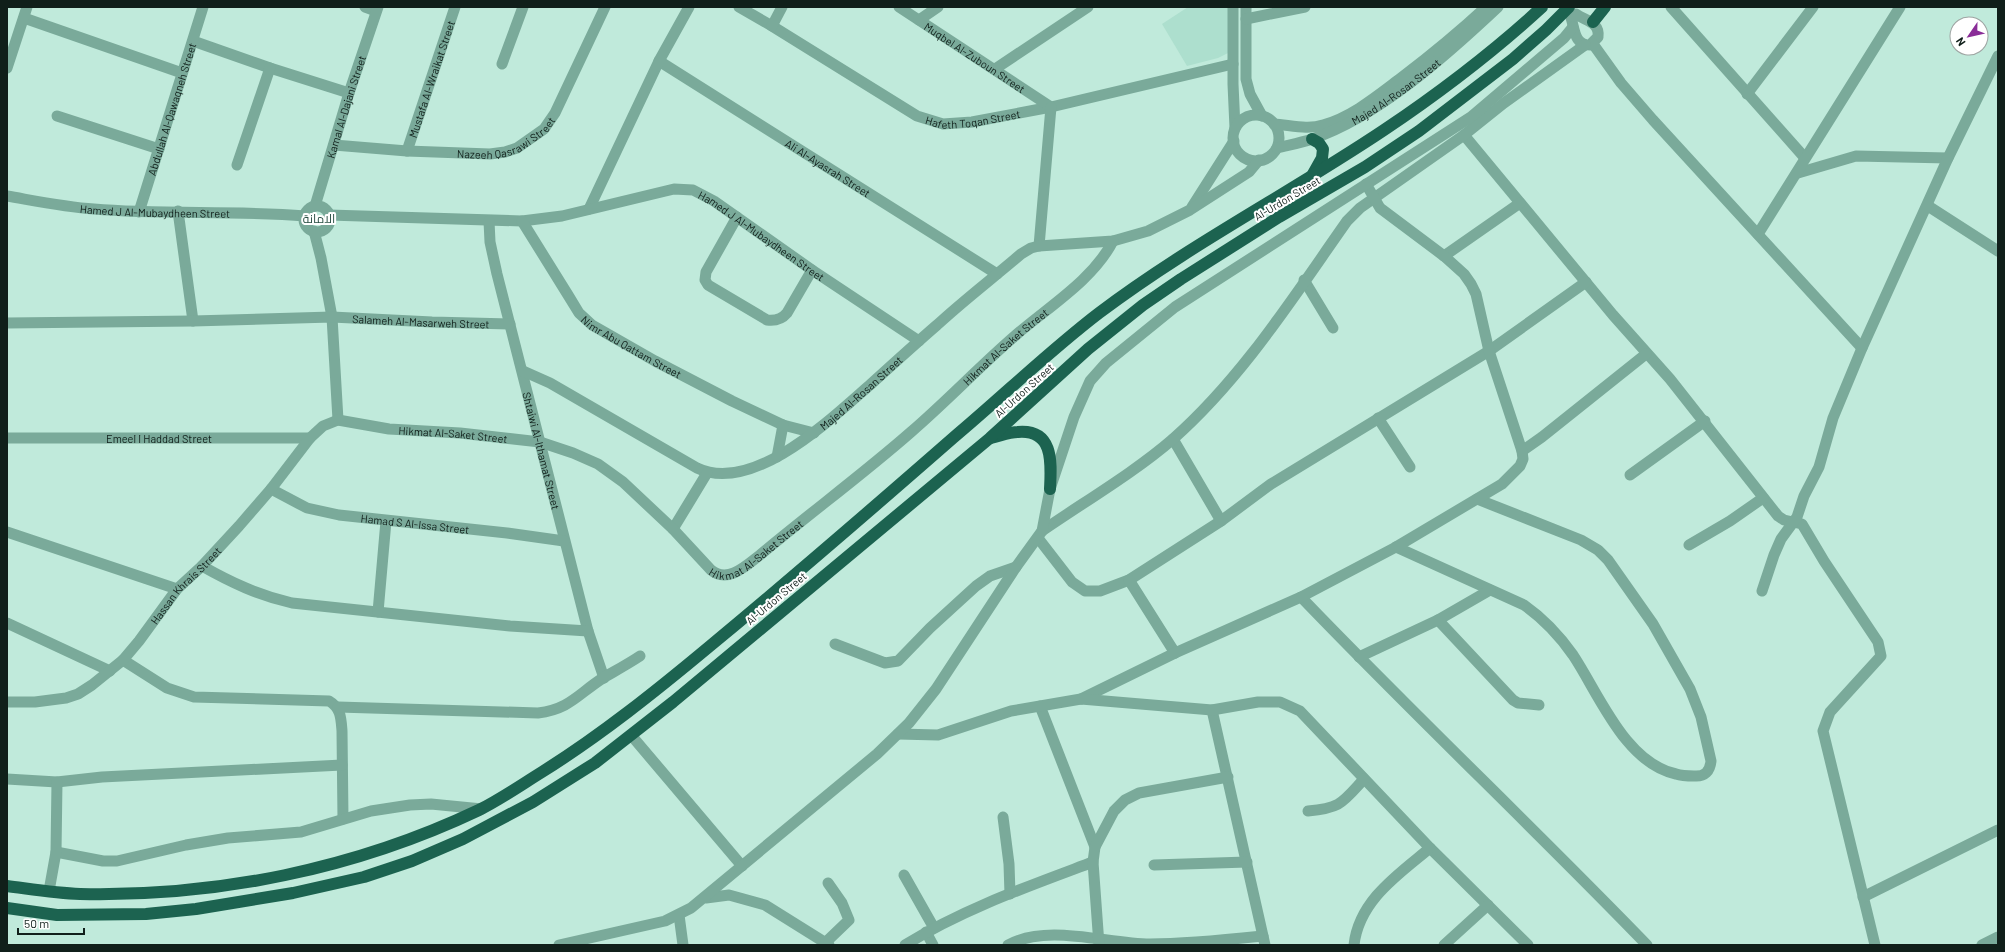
<svg xmlns="http://www.w3.org/2000/svg" width="2005" height="952" font-family="Barlow,Cairo,sans-serif">
<style>
.built{fill:#addfce}
.lines{fill:none;stroke-linecap:round;stroke-linejoin:round}
.minor{stroke:#7aaa9a;stroke-width:11}
.highway{stroke:#1c6350;stroke-width:12}
.labels{text-anchor:middle;dominant-baseline:central;stroke-width:4;stroke-linejoin:round;paint-order:stroke}
.street-label{font-size:11px;fill:#101f1a;stroke:#fff}
.neighbourhood-label{font-size:12px;fill:#284e42;stroke:#fff}
</style>
<rect width="100%" height="100%" fill="#c0eadb"/>
<path class="built" d="M1188,7H1233L1232,51L1218,58L1187,66L1162,24Z"/>
<g class="lines">
<g class="minor">
<path d="M365,7L376,11"/>
<path id="s1" d="M739,7L772,26L917,116L943,124L972,122L1051,107L1233,64"/>
<path id="s2" d="M899,7L1051,107"/>
<path d="M1233,7V84L1235,128"/>
<path d="M1246,7V79L1250,94L1262,116"/>
<path d="M1671,7L1805,158"/>
<path d="M1570,15C1575,27 1573,45 1590,45L1598,37C1600,22 1586,21 1576,14"/>
<path d="M24,18L182,73"/>
<path d="M1246,19L1305,7"/>
<path d="M919,20L938,7"/>
<path d="M772,26L782,7"/>
<path d="M193,41L270,68L349,93"/>
<path d="M1593,44L1621,83L1653,120L1862,348"/>
<path id="s3" d="M659,61L997,274"/>
<path d="M502,64L523,7"/>
<path d="M7,68L27,7"/>
<path d="M995,69L1088,7"/>
<path d="M1747,94L1813,7"/>
<circle cx="1256" cy="138" r="23"/>
<path d="M57,116L159,149"/>
<path d="M1274,124C1290,125 1308,130 1323,125C1352,117 1377,96 1401,78C1431,55 1459,32 1486,7"/>
<path d="M1464,135L1613,315L1670,379L1778,516L1784,520L1802,524L1824,561L1878,642L1881,656L1830,712L1823,731L1875,945"/>
<path id="s4" d="M334,145L407,151L490,154L505,152L517,148L544,129L555,113L605,7"/>
<path id="s5" d="M1277,148C1289,145 1301,143 1312,139C1378,117 1448,54 1498,7"/>
<path id="s6" d="M407,151L455,7"/>
<path d="M237,165L270,68"/>
<path d="M1798,173L1856,156L1948,158"/>
<path id="s7" d="M7,196C36,201 65,207 94,209C164,215 235,210 305,216"/>
<path id="s8" d="M315,206L349,93L378,7"/>
<path d="M1928,206L1998,251"/>
<circle cx="317" cy="219" r="13"/>
<path d="M1192,207L1234,141"/>
<path d="M589,209L659,61L689,7"/>
<path d="M178,211L193,321"/>
<path id="s9" d="M139,212L203,7"/>
<path id="s10" d="M329,215L522,221L562,216L674,189L693,190L714,201L812,270L919,341"/>
<path d="M737,217L706,272L705,280L708,285L767,320C775,321 782,319 787,313L812,270"/>
<path id="s11" d="M489,221L490,242L497,274L588,631L604,678"/>
<path id="s12" d="M522,221L568,295L579,313L592,325L655,361L732,401L783,425L814,433"/>
<path d="M314,231L321,258L332,317L338,420"/>
<path d="M1758,234L1900,7"/>
<path d="M1039,246L1051,107"/>
<path d="M1444,256L1520,203"/>
<path d="M1304,280L1333,328"/>
<path id="s13" d="M7,323L193,321L332,317L432,322L510,324"/>
<path id="s14" d="M523,371L550,383L697,468C753,495 832,418 871,384C893,364 915,344 937,325C964,300 993,278 1021,254L1031,248L1039,246L1113,241L1148,231L1190,210L1249,172L1259,160"/>
<path d="M1378,418L1410,467"/>
<path id="s15" d="M7,438H310"/>
<path d="M1173,439L1221,521"/>
<path d="M1522,451L1542,437L1646,354"/>
<path d="M777,457L783,425"/>
<path d="M1630,475L1705,421"/>
<path id="s16" d="M271,489L307,508L339,515L507,533L564,541"/>
<path d="M673,529L707,473"/>
<path d="M1042,531C1084,502 1135,472 1173,439C1243,377 1294,296 1347,221L1360,208L1464,135L1504,103L1585,45"/>
<path d="M7,532L177,589"/>
<path d="M1038,538L1072,582L1085,591H1100L1129,580L1221,521L1271,484L1489,351L1586,282"/>
<path d="M1689,545L1730,521L1763,498"/>
<path d="M1396,547L1524,605C1544,619 1559,635 1573,655C1599,694 1625,763 1676,774C1682,776 1688,776 1694,776C1705,777 1710,771 1711,761L1701,717L1690,689L1653,624L1608,560L1598,550L1581,540L1477,499"/>
<path d="M202,566C232,583 258,595 292,603L510,626L588,631"/>
<path d="M1129,580L1175,653"/>
<path d="M1762,591L1774,555L1781,539L1797,517L1804,496L1819,467L1833,418L1862,348L1948,158L1998,56"/>
<path d="M1301,597C1414,715 1533,827 1647,945"/>
<path d="M378,612L386,521"/>
<path d="M1438,620L1513,700L1518,703L1539,705"/>
<path d="M7,623L110,671"/>
<path d="M835,644L885,663L898,661L930,628L976,586L990,576L1016,567"/>
<path d="M1359,657L1438,620L1490,590"/>
<path d="M123,660L167,688L194,697L329,701C341,708 341,718 342,731L343,819"/>
<path d="M1081,699L1175,653L1301,597L1396,547L1502,484L1520,466L1523,459L1522,451L1489,351L1476,294L1471,284L1464,274L1444,256L1380,208L1366,184"/>
<path id="s17" d="M7,702H35L66,698L78,694L92,685L123,660L139,641L177,589L202,566L239,526L271,489L310,438L323,426L338,420L389,429L460,433L540,442L573,453L598,464L623,482L673,529L711,570C728,584 747,565 760,555C810,513 862,475 911,432C947,401 980,366 1016,335C1048,307 1093,280 1113,241"/>
<path d="M1040,706L1095,847"/>
<path d="M338,707L538,713C570,709 578,694 603,678C615,671 628,664 640,656"/>
<path d="M1212,710L1265,945"/>
<path d="M898,734L938,735L1011,711L1081,699L1212,710L1258,702H1280L1300,711L1430,848L1528,945"/>
<path d="M631,735L742,866"/>
<path d="M7,779L57,782L102,777L342,765"/>
<path d="M1308,811C1341,808 1342,803 1364,779"/>
<path d="M1003,817L1009,864L1010,894"/>
<path d="M56,852L103,861H117L186,845L228,838L301,832L371,811L410,805L431,804L482,809"/>
<path d="M1154,865L1247,862"/>
<path d="M904,875L934,928"/>
<path d="M49,891L56,852L57,782"/>
<path d="M1863,897L1998,830"/>
<path d="M706,898L729,895L765,905L829,945"/>
<path d="M679,915L683,945"/>
<path d="M926,932L933,945"/>
<path d="M825,943L849,920L842,903L828,883"/>
<path d="M559,945L665,921L691,908L877,754L909,723L936,689L1016,567L1042,531L1050,489L1074,417L1090,381L1106,363L1175,307L1471,117L1564,38L1573,27"/>
<path d="M905,945C963,909 1029,886 1093,862"/>
<path d="M1008,945C1048,923 1107,944 1150,944C1188,944 1225,940 1263,936"/>
<path d="M1099,945L1093,862L1095,847L1114,811L1125,800L1139,793L1228,777"/>
<path d="M1354,945C1359,900 1399,874 1430,848"/>
<path d="M1444,945L1488,905"/>
<path d="M1982,945L1998,937"/>
</g>
<g class="highway">
<path d="M1593,22L1605,7"/>
<path d="M1312,139L1319,143L1323,149L1322,158L1313,174"/>
<path d="M991,438C1000,436 1009,432 1018,432C1055,429 1051,465 1050,489"/>
<path d="M7,886C31,889 56,893 80,894C217,897 355,869 479,810C501,799 521,785 542,772C601,735 656,691 710,646C792,578 873,508 953,438C1002,397 1048,352 1099,313C1189,245 1290,193 1384,130C1439,93 1493,52 1542,7"/>
<path d="M7,908L57,915L146,914L196,909L293,893L364,877L412,861L463,839L533,802L595,763L673,702L990,438L1088,349L1143,305L1181,279L1279,217L1365,167L1419,131L1513,59L1546,30L1569,7"/>
</g>
</g>
<g class="labels">
<g class="street-label">
<text stroke="none"><textPath href="#s2" startOffset="91">Muqbel Al-Zuboun Street</textPath></text>
<text stroke="none"><textPath href="#s6" startOffset="76">Mustafa Al-Wraikat Street</textPath></text>
<text stroke="none"><textPath href="#s5" startOffset="133">Majed Al-Rosan Street</textPath></text>
<text stroke="none"><textPath href="#s8" startOffset="104">Kamal Al-Dajani Street</textPath></text>
<text stroke="none"><textPath href="#s9" startOffset="108">Abdullah Al-Qawaqneh Street</textPath></text>
<text stroke="none"><textPath href="#s1" startOffset="266">Hafeth Toqan Street</textPath></text>
<text stroke="none"><textPath href="#s4" startOffset="177">Nazeeh Qasrawi Street</textPath></text>
<text stroke="none"><textPath href="#s3" startOffset="200">Ali Al-Ayasrah Street</textPath></text>
<text transform="translate(1287 198) rotate(-31)">Al-Urdon Street</text>
<text stroke="none"><textPath href="#s7" startOffset="149">Hamed J Al-Mubaydheen Street</textPath></text>
<text stroke="none"><textPath href="#s10" startOffset="450">Hamed J Al-Mubaydheen Street</textPath></text>
<text stroke="none"><textPath href="#s13" startOffset="414">Salameh Al-Masarweh Street</textPath></text>
<text stroke="none"><textPath href="#s12" startOffset="171">Nimr Abu Qattam Street</textPath></text>
<text stroke="none"><textPath href="#s17" startOffset="1252">Hikmat Al-Saket Street</textPath></text>
<text transform="translate(1024 390) rotate(-42)">Al-Urdon Street</text>
<text stroke="none"><textPath href="#s14" startOffset="389">Majed Al-Rosan Street</textPath></text>
<text stroke="none"><textPath href="#s17" startOffset="569">Hikmat Al-Saket Street</textPath></text>
<text stroke="none"><textPath href="#s15" startOffset="152">Emeel I Haddad Street</textPath></text>
<text stroke="none"><textPath href="#s11" startOffset="236">Shtaiwi Al-Ithamat Street</textPath></text>
<text stroke="none"><textPath href="#s16" startOffset="150">Hamad S Al-Issa Street</textPath></text>
<text stroke="none"><textPath href="#s17" startOffset="928">Hikmat Al-Saket Street</textPath></text>
<text stroke="none"><textPath href="#s17" startOffset="226">Hassan Khrais Street</textPath></text>
<text transform="translate(776 598) rotate(-40)">Al-Urdon Street</text>
</g>
<g class="neighbourhood-label">
<text x="319" y="218">الامانة</text>
</g>
</g>
<rect width="2005" height="952" fill="none" stroke="#101f1a" stroke-width="16"/>
<g transform="translate(1969 36) rotate(236)"><circle r="19" fill="#ffffff" stroke="#9fa5a3"/>
<path d="M0-3L7 15L0 10L-7 15Z" fill="#8a2d98"/>
<text y="-6" font-size="11" font-weight="bold" text-anchor="middle" fill="#101f1a">N</text>
</g>
<path d="M18 928v6h66v-6" fill="none" stroke="#101f1a" stroke-width="2"/>
<text x="24" y="928" font-size="12" fill="#101f1a" stroke="#ffffff" stroke-width="3" paint-order="stroke">50 m</text>
</svg>
